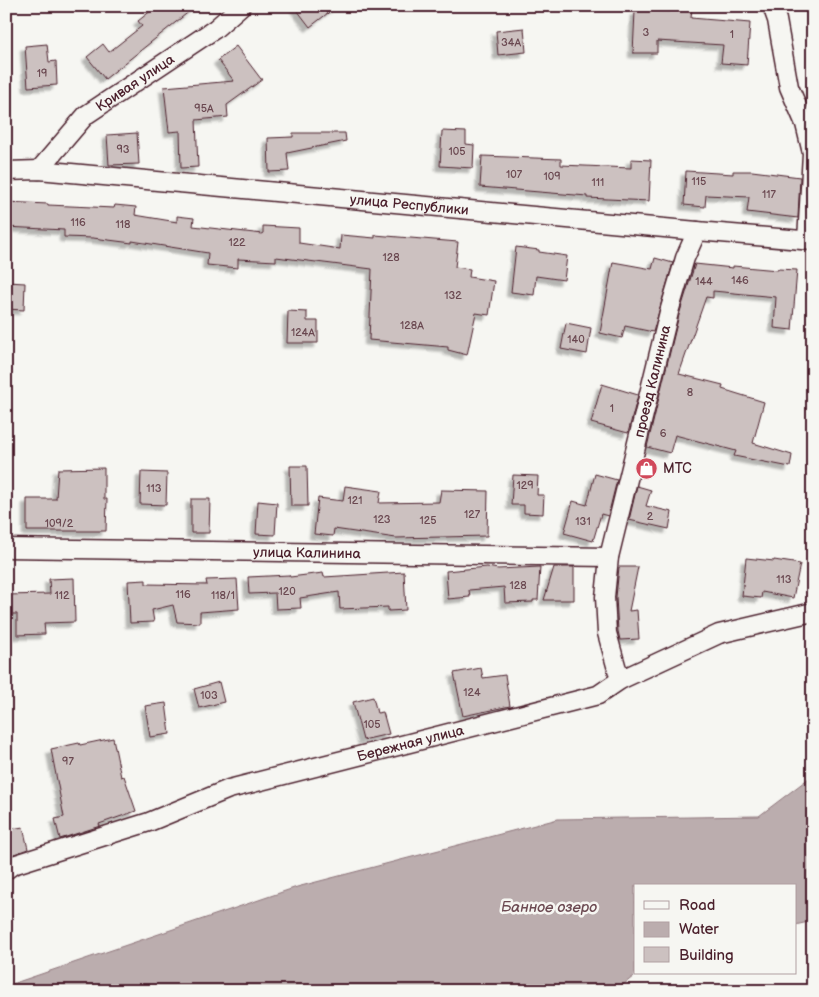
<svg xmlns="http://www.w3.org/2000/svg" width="819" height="997" font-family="'Balsamiq Sans',sans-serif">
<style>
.water{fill:#bbadae;stroke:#8e747a}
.building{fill:#ccc1c0;stroke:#4a1f2b;filter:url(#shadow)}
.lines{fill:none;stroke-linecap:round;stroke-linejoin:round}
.minor-casing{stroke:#4a1f2b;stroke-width:21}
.minor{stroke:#f6f6f2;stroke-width:18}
.labels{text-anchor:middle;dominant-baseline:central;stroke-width:5;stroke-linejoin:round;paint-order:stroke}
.number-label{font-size:11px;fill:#6a4850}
.street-label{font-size:14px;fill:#4a1f2b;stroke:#f6f6f2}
.poi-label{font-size:14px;fill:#4a1f2b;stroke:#f6f6f2;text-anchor:start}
.water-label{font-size:15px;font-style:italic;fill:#6c4a52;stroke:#f6f6f2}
</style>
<defs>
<filter id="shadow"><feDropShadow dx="-4.5" dy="4.5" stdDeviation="1" flood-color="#0004"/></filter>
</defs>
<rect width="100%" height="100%" fill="#f6f6f2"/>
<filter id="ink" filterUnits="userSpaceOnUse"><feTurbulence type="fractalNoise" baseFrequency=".02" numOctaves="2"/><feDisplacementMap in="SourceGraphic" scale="10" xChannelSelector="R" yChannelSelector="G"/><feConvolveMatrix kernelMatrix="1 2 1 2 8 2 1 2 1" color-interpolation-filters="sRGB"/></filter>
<g filter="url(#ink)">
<path class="water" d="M813,775V921L795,925V886H635V973H638L615,991H6V986L297,887L558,819L759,816Z"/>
<g class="building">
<path d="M157,6H196L105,79L87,57L103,44L109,52L142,26L138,21Z"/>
<path d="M294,6H337L310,27Z"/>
<path d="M669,8L692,9L691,18L750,23L747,65L721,63L723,45L657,41V53H633L635,11L669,12Z"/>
<path d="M524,28L526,52L498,55L496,31Z"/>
<path d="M47,44L49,62L56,61L57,85L28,87L25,46Z"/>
<path d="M236,46L261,79H263L227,105L228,117L196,120L198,167L181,168L180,131L169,132L164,87L234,81L218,60Z"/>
<path d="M442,131L466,132V144L474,145L473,168L440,166Z"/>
<path d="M137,133L139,164L109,165L107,135Z"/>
<path d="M293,133H345L346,141L287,153L289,171L269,172L268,138L293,137Z"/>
<path d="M482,156L561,159V165L631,168V159L651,160L649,201L587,198V196L480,187Z"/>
<path d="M686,171L733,174V171H752L800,177L798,218L747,212L749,197L706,195L705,207L684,205Z"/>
<path d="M6,202L48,204V205L114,208L115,205L136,207L135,215L177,222V216L194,218L193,226L263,234V226L299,228V243L340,249L341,235L375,238V235L458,242L455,267L470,269L469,277L494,281L489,315L476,313L467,355L448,350V347L369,340L372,269L276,257V261L238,259V268L207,265L208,253L132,241V243L93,238L64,237V230L6,227Z"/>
<path d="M516,247L539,250V252L567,256L564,280L536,276L534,295L511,292Z"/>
<path d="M655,258L673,263L653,332L625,326L622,338L600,333L613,262L652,269Z"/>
<path d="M695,264L733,268V266L778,270V269L797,270L792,330L774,328L776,297L713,291V298L706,297L679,374L723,385L722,389L764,402L753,443L792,455L790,467L734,456L736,451L675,435L670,453L647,447L679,315Z"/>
<path d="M7,282L25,283L24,310L6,309Z"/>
<path d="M288,311L307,312V321H318V343H287Z"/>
<path d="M566,323L591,328L587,354L561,349Z"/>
<path d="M602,384L638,395L628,433L591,423Z"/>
<path d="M290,466H307L308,506H291Z"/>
<path d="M104,468V499H107L106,531H27V499H56L58,469Z"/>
<path d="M141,472L167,473L166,505L140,504Z"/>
<path d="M595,474L617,480L608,516L601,514L593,541L564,533L573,501L587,505Z"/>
<path d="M513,475L538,476L537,495H544L543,514L524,513V505H511Z"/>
<path d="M345,486L381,491L379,503L439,502L441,490L488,491L487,536L396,538L334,529L333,536L314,534L318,498L343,501Z"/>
<path d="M637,486L651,490L646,506L672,512L669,529L629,520Z"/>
<path d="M191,499H210L209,533H191Z"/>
<path d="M258,501L277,503L275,535L256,534Z"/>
<path d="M746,558L774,561V560L800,564L793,598L762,592L761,598L742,596Z"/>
<path d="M487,567L498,569L540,567L538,600H533V602L505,603L504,587L469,590L470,597L448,599L446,571Z"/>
<path d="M554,567H574V600H544Z"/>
<path d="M619,567H638L629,611L637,610L639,639L620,640L618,631L616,597Z"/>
<path d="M404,572L406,610L388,611V607L340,609L339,592L300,598L301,608L276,609L275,593L249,594L248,577L289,575L290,577L323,573L324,577Z"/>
<path d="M74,578L75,622L44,623L45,634L17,635V614H6V595L50,594L49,579Z"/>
<path d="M237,579L239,609L200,612V623L177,622L173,605L152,610L154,622L130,623L128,581L146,580V584L207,585L206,580Z"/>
<path d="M481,668L483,678L505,675L510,706L463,716L454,673Z"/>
<path d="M219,682L224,702L199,708L194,689Z"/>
<path d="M373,697L377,713L383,712L389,734L363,740L353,702Z"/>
<path d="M166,703L170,734L150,737L145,706Z"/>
<path d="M113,738L121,777L124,776L136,811L99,824L100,826L60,839L55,819L64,817L51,749L79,743L80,745Z"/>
<path d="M23,827L28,849L6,857V830Z"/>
</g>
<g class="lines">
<defs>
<g id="minor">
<path d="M772,6L777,20L789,87L805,124L812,153L807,240"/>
<path id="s1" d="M39,170L86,115L215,29L241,6"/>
<path id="s2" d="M6,171L39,170L697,231L813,241"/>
<path id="s3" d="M6,548L609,557"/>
<path id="s4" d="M620,680L607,633L605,597L609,557L669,312L685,258L697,231"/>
<path id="s5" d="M6,870L13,865L149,822L229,789L598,695L620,680L719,634L813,612"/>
</g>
</defs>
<use href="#minor" class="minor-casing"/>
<use href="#minor" class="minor"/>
</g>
</g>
<defs>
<symbol id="shop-disc" viewBox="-11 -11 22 22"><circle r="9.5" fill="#d1495b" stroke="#f6f6f2"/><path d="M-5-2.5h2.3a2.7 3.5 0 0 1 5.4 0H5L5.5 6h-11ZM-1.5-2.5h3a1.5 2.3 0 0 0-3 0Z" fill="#fff"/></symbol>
</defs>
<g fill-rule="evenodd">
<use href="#shop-disc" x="634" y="456" width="25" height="25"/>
</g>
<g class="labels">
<g class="number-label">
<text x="646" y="32">3</text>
<text x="732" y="34">1</text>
<text x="511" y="42">34А</text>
<text x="42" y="73">19</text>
<text x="204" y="108">95А</text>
<text x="123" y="149">93</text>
<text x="457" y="151">105</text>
<text x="514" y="174">107</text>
<text x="552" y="176">109</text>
<text x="699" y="181">115</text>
<text x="598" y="182">111</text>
<text x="769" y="194">117</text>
<text x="78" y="222">116</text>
<text x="123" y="224">118</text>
<text x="237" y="242">122</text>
<text x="391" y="257">128</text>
<text x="740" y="280">146</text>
<text x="704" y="281">144</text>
<text x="453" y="295">132</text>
<text x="412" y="325">128А</text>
<text x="303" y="332">124А</text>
<text x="576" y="339">140</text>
<text x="690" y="392">8</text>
<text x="612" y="408">1</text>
<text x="663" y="433">6</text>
<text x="525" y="485">129</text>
<text x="154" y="488">113</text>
<text x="355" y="500">121</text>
<text x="472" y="514">127</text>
<text x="650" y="516">2</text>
<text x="382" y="519">123</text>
<text x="428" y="520">125</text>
<text x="583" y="521">131</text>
<text x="59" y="523">109/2</text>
<text x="784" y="579">113</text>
<text x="518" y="585">128</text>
<text x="287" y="591">120</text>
<text x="183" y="594">116</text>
<text x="62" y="595">112</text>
<text x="223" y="595">118/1</text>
<text x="472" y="692">124</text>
<text x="209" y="695">103</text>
<text x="372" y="724">105</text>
<text x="68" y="761">97</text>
</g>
<g class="street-label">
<text stroke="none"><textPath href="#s1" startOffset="131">Кривая улица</textPath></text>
<text stroke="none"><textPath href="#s2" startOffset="405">улица Республики</textPath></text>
<text stroke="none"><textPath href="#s4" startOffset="306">проезд Калинина</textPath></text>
<text stroke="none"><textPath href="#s3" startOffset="301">улица Калинина</textPath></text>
<text stroke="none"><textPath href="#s5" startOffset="425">Бережная улица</textPath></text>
</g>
<g class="poi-label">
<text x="663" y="468">МТС</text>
</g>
<g class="water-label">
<text x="549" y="907">Банное озеро</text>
</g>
</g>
<rect width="819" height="997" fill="none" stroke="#f6f6f2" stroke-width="25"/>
<rect x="12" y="12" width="794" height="972" fill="none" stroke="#4a1f2b" stroke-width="2" filter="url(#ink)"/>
<rect x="634" y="884" width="162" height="90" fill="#f6f6f2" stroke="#b1a0a2"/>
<rect x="644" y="901" width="25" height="8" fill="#f6f6f2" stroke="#b1a0a2"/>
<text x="679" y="910" font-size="15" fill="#4a1f2b">Road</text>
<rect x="644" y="922" width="25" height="15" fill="#bbadae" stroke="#b1a0a2"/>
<text x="679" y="934" font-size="15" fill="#4a1f2b">Water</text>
<rect x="644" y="947" width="25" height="15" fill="#ccc1c0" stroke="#b1a0a2"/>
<text x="679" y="960" font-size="15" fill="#4a1f2b">Building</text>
</svg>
